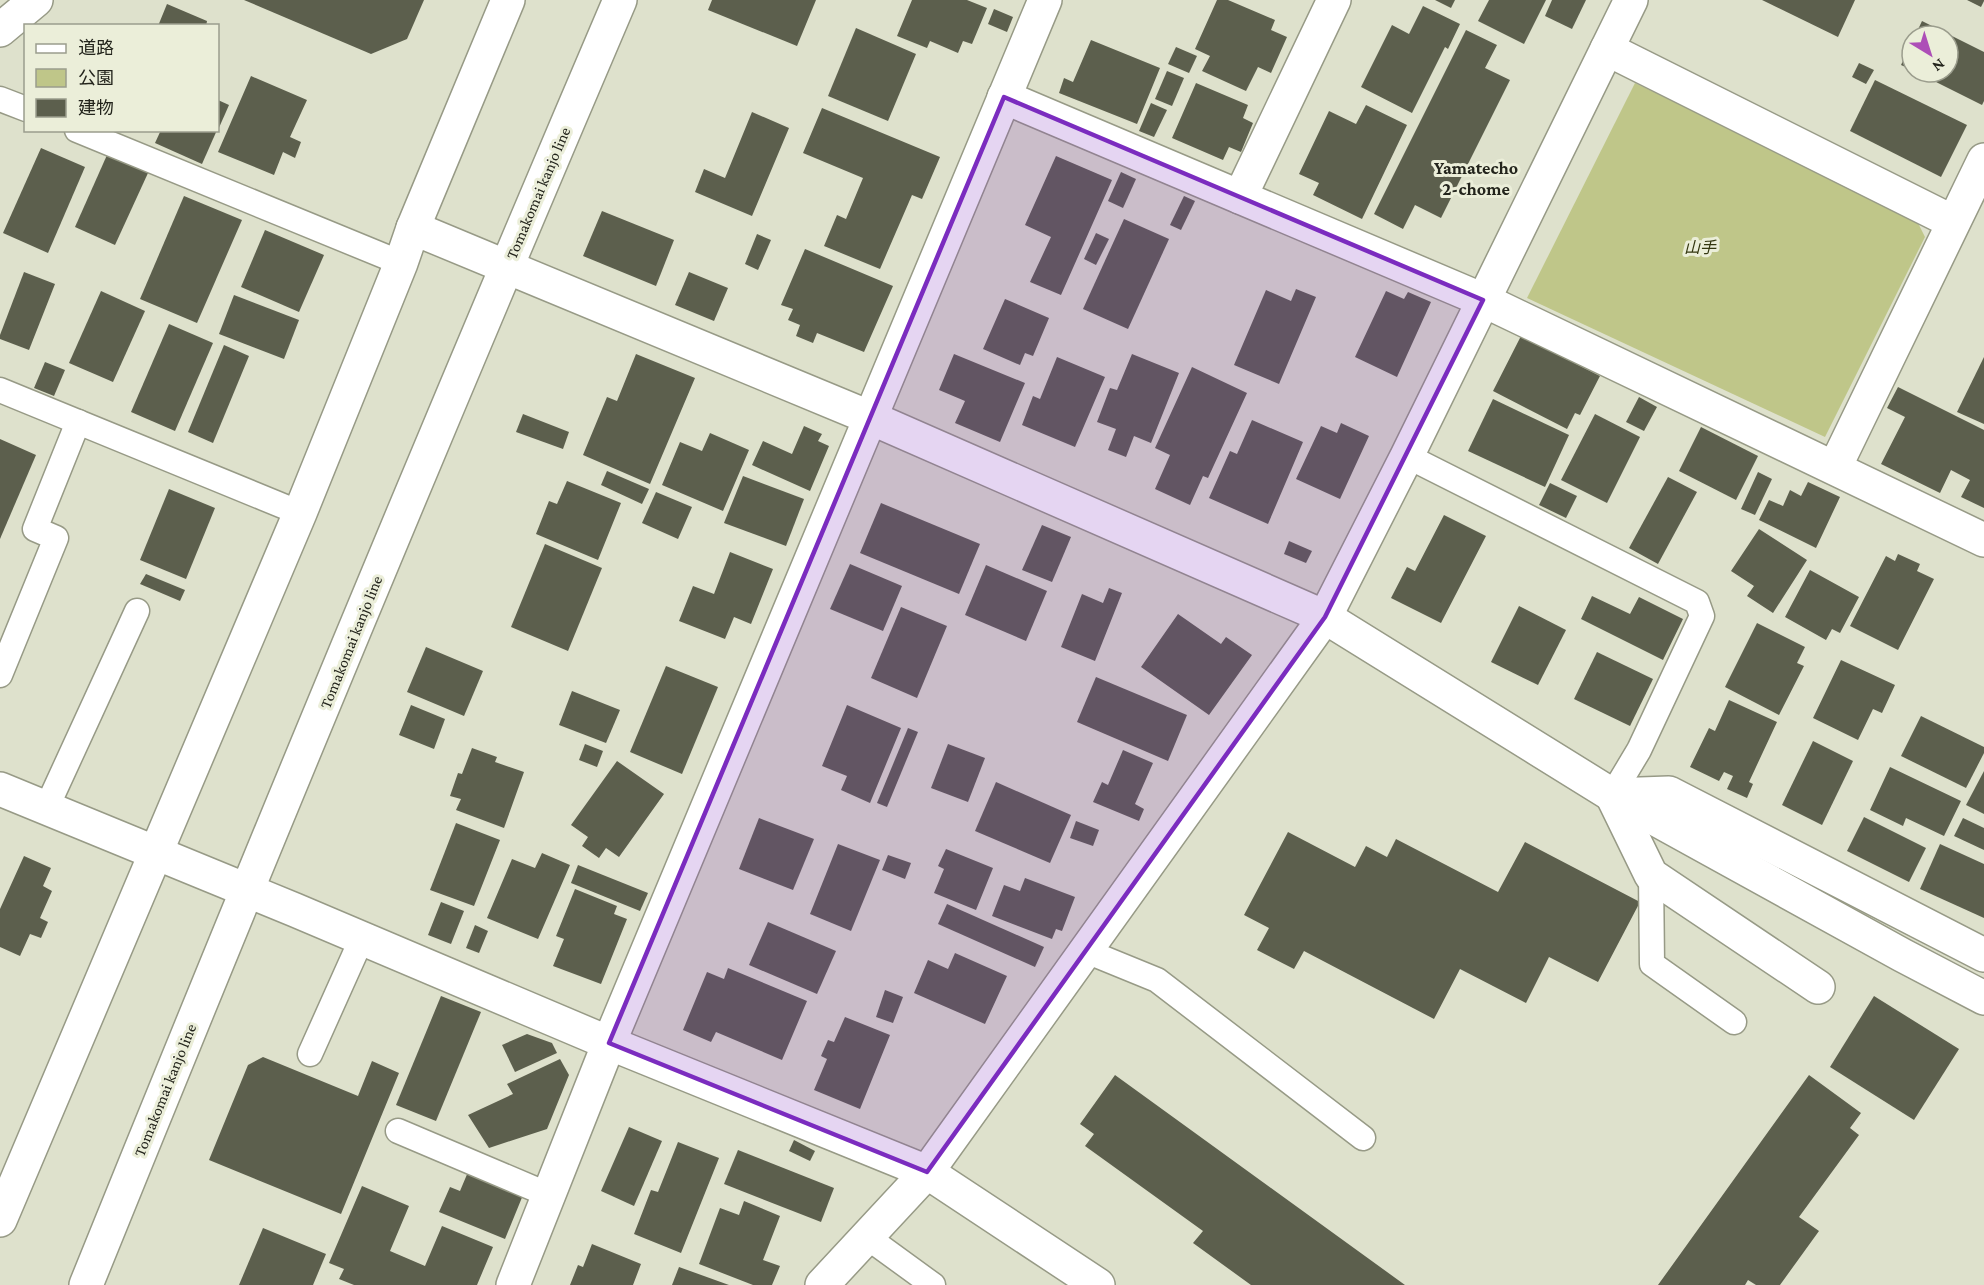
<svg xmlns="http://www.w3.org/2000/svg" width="1984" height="1285" font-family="'Crimson Pro','Noto Sans JP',serif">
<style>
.green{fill:#bfc689}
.building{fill:#5c5f4d}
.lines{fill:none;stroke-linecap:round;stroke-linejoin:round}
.service-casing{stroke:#979a86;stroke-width:27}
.minor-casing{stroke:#979a86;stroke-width:36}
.secondary-casing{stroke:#979a86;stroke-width:36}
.service{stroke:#fff;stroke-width:24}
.minor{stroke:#fff;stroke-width:33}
.secondary{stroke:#fff;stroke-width:33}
.marked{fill:#7b2cbf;fill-opacity:0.2;stroke:#7b2cbf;stroke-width:4.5;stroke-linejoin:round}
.labels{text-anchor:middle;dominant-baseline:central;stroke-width:6;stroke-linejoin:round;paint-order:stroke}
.street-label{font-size:16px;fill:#23241c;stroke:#ebeed9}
.park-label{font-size:16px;font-style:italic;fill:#343710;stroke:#ebeed9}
.neighbourhood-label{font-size:18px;font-weight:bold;fill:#23241c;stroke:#ebeed9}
</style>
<rect width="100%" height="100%" fill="#dee1cc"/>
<path class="green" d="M1635,83L1915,217L1925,237L1825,437L1527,298Z"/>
<g class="building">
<path d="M244,0H424L407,39L371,54Z"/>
<path d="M712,0H816L797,46L708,10Z"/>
<path d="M912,0H967L987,8L972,44L963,41L958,53L930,41L927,48L897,36Z"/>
<path d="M1217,0H1228L1275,20L1271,30L1287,37L1271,73L1258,67L1246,91L1202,71L1210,56L1195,49Z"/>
<path d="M1435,0H1455L1451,8Z"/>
<path d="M1489,0H1546L1524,44L1478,21Z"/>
<path d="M1552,0H1586L1572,29L1545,16Z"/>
<path d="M1762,0H1855L1838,37Z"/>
<path d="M1967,0H1984V1L1981,7Z"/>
<path d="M167,4L207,21L206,26H158Z"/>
<path d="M1423,6L1460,24L1448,49L1445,47L1412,113L1361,87L1392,25L1409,34Z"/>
<path d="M994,9L1013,17L1007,32L988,24Z"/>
<path d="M1922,21L1984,52V101L1982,105L1916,72H1948V36H1915Z"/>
<path d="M856,28L916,54L888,121L828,96Z"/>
<path d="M1466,30L1497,45L1485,68L1510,80L1441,218L1415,205L1403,229L1374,214Z"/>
<path d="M1091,40L1160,68L1137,124L1059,93L1064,78L1073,82Z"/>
<path d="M1912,42V70L1901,65Z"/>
<path d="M1176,47L1197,56L1189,73L1168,64Z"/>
<path d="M1859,63L1874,70L1866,84L1852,77Z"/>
<path d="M1167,71L1184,78L1172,106L1155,99Z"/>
<path d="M251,76L307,100L290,137L301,142L295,158L283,152L274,175L218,152Z"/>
<path d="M1875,80L1967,125L1941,177L1850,131Z"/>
<path d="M1196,83L1248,105L1243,118L1253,123L1241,152L1229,147L1223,160L1172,138Z"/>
<path d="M218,100L229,105L218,130Z"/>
<path d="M1151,103L1167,110L1154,137L1139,131Z"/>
<path d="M1366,105L1407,125L1362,219L1313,195L1319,183L1299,174L1329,111L1356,124Z"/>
<path d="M822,108L940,157L922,199L912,195L880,269L824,246L837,215L846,219L863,178L803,153Z"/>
<path d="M752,112L789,128L752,216L695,192L704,169L725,178Z"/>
<path d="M161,130H217L202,164L155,143Z"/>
<path d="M41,148L85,167L48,253L3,233Z"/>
<path d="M107,155L148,173L115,245L75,227Z"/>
<path d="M1056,156L1112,180L1061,295L1030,282L1051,237L1025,225Z"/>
<path d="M1121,172L1136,179L1123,208L1108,201Z"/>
<path d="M184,196L242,220L197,323L140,299Z"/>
<path d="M1184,196L1195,201L1181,230L1170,225Z"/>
<path d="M602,211L674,240L656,286L583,256Z"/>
<path d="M1124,219L1169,239L1128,329L1083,309Z"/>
<path d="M265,230L324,255L299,312L241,287Z"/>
<path d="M1096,233L1109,239L1096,265L1084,259Z"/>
<path d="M757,234L771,240L758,270L745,264Z"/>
<path d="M805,249L893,286L864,352L817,333L813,343L796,336L800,325L788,320L793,309L781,305Z"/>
<path d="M24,272L55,284L29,350L0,339V335Z"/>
<path d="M689,272L728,288L714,321L675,305Z"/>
<path d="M1296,289L1316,297L1279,384L1234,365L1266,290L1291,301Z"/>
<path d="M101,291L145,311L113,382L69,363Z"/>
<path d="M1386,291L1404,299L1408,292L1431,302L1397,377L1355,357Z"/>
<path d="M234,295L299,320L284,359L219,334Z"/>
<path d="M1005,299L1049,318L1033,356L1025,353L1020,365L983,349Z"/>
<path d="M169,324L213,343L175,431L131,412Z"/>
<path d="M1521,336L1600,376L1580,415L1575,413L1567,429L1493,391Z"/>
<path d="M224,345L249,356L213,443L188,432Z"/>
<path d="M636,354L695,378L650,484L583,455L607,397L617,401Z"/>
<path d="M954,354L1025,383L1000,442L955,423L965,401L939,390Z"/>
<path d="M1132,354L1179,373L1151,443L1134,436L1126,457L1108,450L1116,429L1097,422L1110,388L1117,390Z"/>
<path d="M1057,357L1105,377L1075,447L1022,425L1033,396L1040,399Z"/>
<path d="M1984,357V424L1957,412Z"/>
<path d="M45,362L65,370L54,396L34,388Z"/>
<path d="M1192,367L1247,393L1208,478L1203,476L1190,505L1155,489L1170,455L1155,448Z"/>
<path d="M1898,387L1984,430V508L1961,497L1970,480L1951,470L1940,493L1881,464L1905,417L1887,408Z"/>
<path d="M1639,397L1657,407L1644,431L1626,422Z"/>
<path d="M1493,399L1569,435L1545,487L1468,451Z"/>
<path d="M523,414L569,432L563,449L516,432Z"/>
<path d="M1595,414L1640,437L1607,503L1561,480Z"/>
<path d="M1252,420L1303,442L1268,524L1209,498L1230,451L1237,454Z"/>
<path d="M1341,423L1369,436L1340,499L1296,479L1321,426L1337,433Z"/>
<path d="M804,426L822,434L818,441L829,446L810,491L752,465L763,441L792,454Z"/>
<path d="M1701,427L1758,456L1736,500L1679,471Z"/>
<path d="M710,433L749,450L723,511L662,485L680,442L702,451Z"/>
<path d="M0,439L36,455L0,539Z"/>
<path d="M607,471L649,489L642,504L601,485Z"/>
<path d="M1758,472L1772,479L1755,515L1741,509Z"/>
<path d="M743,476L804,499L786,546L724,523Z"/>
<path d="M1668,477L1697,492L1658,564L1629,548Z"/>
<path d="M567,481L621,503L598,560L536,534L549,501L557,504Z"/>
<path d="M1808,482L1840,497L1816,548L1759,520L1769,500L1783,506L1790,490L1801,496Z"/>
<path d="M1550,483L1577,496L1566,518L1539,505Z"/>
<path d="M169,489L215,508L186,579L140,560Z"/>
<path d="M656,492L692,507L678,539L642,523Z"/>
<path d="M881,503L980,544L959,594L860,553Z"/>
<path d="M1444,515L1486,536L1441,623L1391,598L1407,567L1415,571Z"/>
<path d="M1042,525L1071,537L1052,582L1022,570Z"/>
<path d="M1759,529L1807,560L1773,613L1747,596L1754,586L1731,571Z"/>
<path d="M1289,541L1312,551L1306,563L1284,554Z"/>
<path d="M545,544L602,568L568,651L511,627Z"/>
<path d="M730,552L773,569L751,624L734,617L725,639L679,621L693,586L714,594Z"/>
<path d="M1898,554L1920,564L1917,571L1934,579L1898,650L1850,626L1886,556L1895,561Z"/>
<path d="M850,564L902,586L883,631L830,609Z"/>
<path d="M986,565L1047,591L1026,641L965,615Z"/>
<path d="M1810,570L1859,597L1840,633L1832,629L1826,640L1785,617Z"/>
<path d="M146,574L185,590L180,601L140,584Z"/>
<path d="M1109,588L1122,593L1095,661L1061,647L1082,594L1103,603Z"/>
<path d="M1592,596L1630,614L1639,597L1683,619L1663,660L1581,619Z"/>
<path d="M1519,606L1566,630L1538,685L1491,662Z"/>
<path d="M901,607L947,626L917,698L871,678Z"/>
<path d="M1178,614L1221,644L1226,637L1252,655L1209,715L1141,667Z"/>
<path d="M1757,623L1805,647L1797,663L1804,666L1779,715L1725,687Z"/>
<path d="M426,647L483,671L464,716L407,692Z"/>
<path d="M1597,652L1653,679L1630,726L1574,699Z"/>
<path d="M1841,660L1895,685L1882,713L1873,709L1858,740L1813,718Z"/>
<path d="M666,666L718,687L682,774L630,752Z"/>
<path d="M1096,677L1187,715L1168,761L1077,722Z"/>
<path d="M572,691L620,710L606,743L559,725Z"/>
<path d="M1729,700L1777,722L1749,782L1753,784L1747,798L1727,789L1733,776L1724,772L1719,781L1690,767L1709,728L1715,731Z"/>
<path d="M411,705L445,719L434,749L399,735Z"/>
<path d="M847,705L901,728L870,803L841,790L847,776L822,766Z"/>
<path d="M1921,716L1984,747V753L1966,788L1901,756Z"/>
<path d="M908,728L918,732L887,807L877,803Z"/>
<path d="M1813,741L1853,761L1822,825L1782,805Z"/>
<path d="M585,744L603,751L597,767L579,760Z"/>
<path d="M948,744L985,758L968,802L931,788Z"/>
<path d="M472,748L497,757L495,762L524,772L504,828L456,810L461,799L450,796L458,773L462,774Z"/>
<path d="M1123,750L1153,763L1135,804L1144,809L1139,821L1093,802L1102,782L1108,785Z"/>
<path d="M617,761L664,794L619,857L606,848L599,858L582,846L588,837L571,825Z"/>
<path d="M1890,767L1961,801L1944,836L1906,818L1903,826L1870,810Z"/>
<path d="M1984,771V814L1966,805Z"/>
<path d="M996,782L1071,815L1050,863L975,831Z"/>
<path d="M1864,817L1926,848L1909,882L1847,851Z"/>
<path d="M759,818L814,839L793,890L739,869Z"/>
<path d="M1963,818L1984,828V850L1954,836Z"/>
<path d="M1076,821L1099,830L1093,846L1070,838Z"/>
<path d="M456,823L500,840L474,906L430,890Z"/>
<path d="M1288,832L1355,867L1366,846L1387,857L1396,839L1498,892L1525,842L1640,902L1598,982L1549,957L1526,1003L1460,969L1434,1019L1304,951L1294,969L1257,950L1269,928L1244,915Z"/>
<path d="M838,844L880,860L851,931L810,914Z"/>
<path d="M1940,844L1984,864V918L1920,889Z"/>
<path d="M946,849L993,868L976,910L934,893L944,869L938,866Z"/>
<path d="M542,853L570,865L538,939L487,918L512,859L535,868Z"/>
<path d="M888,855L911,863L905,879L882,870Z"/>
<path d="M24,856L51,868L43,886L52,891L40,918L48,922L41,938L30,934L20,956L0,947V909Z"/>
<path d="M578,865L648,893L640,911L571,883Z"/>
<path d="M1025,878L1075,897L1062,931L1056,929L1052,939L992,916L1004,885L1020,891Z"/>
<path d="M575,889L617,906L614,914L627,919L601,984L553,966L564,939L556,936Z"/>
<path d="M441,902L464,911L451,944L428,935Z"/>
<path d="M947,904L1044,947L1035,967L938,924Z"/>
<path d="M768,922L836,951L817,994L749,965Z"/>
<path d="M475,925L488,931L479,953L466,948Z"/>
<path d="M955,953L1007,976L985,1024L914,993L928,960L948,969Z"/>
<path d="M728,968L807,1001L782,1060L716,1032L711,1042L683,1030L707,972L724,979Z"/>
<path d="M885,990L903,997L893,1023L876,1017Z"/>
<path d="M441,996L481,1012L436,1121L396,1105Z"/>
<path d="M1874,996L1959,1049L1914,1120L1830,1067Z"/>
<path d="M845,1017L890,1035L860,1109L814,1090L827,1059L821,1056L828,1040L834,1042Z"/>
<path d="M527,1034L552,1043L557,1053L515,1072L502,1045Z"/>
<path d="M263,1057L358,1096L372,1061L399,1073L341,1214L209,1160L248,1065Z"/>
<path d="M560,1059L569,1075L547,1129L489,1148L468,1115L513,1094L507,1084Z"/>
<path d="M1115,1075L1405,1285H1251L1193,1243L1203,1231L1085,1146L1094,1134L1080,1124Z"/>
<path d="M1809,1075L1861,1113L1850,1128L1859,1135L1799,1217L1819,1231L1780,1285H1756L1748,1280L1745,1285H1658Z"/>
<path d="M629,1127L662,1141L634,1206L601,1191Z"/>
<path d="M794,1140L815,1151L810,1161L789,1151Z"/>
<path d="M678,1142L719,1158L681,1253L634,1234L651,1190L658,1192Z"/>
<path d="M738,1150L834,1188L821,1222L724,1184Z"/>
<path d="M468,1172L523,1195L505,1239L439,1212L450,1187L460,1191Z"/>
<path d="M362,1186L409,1206L390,1251L425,1266L442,1226L493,1247L477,1285H354L339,1279L344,1269L329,1263Z"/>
<path d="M744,1201L780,1216L763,1260L780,1266L772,1285H753L699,1264L720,1208L739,1215Z"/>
<path d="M263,1228L326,1254L313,1285H239Z"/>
<path d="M592,1244L641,1264L633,1285H570L578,1265L583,1267Z"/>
<path d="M679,1267L729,1285H672Z"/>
</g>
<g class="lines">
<defs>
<g id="service">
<path d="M0,99L26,109"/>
<path d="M77,130L401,263"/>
<path d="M0,390L300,513"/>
<path d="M1407,456L1697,602L1702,616L1639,750L1612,795"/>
<path d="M0,675L56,538L35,529L78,422"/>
<path d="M46,809L137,611"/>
<path d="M1651,875L1652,964L1734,1022"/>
<path d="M1086,951L1157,980L1363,1138"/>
<path d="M310,1054L362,938"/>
<path d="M398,1131L549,1195"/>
<path d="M867,1237L933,1285"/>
</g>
<g id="minor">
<path d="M0,30L36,0"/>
<path d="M1607,49L1953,222"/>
<path d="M1004,97L1483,300L1984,540"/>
<path d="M1240,197L1334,0"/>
<path d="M413,228L871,418L1325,617L1612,795L1902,955L1984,998"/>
<path d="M1835,467L1984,160"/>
<path d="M0,789L295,910L609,1043L927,1172L1098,1285"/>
<path d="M1818,987L1651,875L1612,795L1669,793L1984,955"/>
<path d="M513,1285L609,1043L1045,0"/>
<path d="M822,1285L927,1172L1325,617L1407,456L1631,0"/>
</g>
<g id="secondary">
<path d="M0,1220L300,513L401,263L413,228L508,0"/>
<path d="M86,1285C260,855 438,426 620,0"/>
</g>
</defs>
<use href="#service" class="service-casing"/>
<use href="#minor" class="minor-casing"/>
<use href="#secondary" class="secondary-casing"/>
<use href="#service" class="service"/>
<use href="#minor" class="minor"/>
<use href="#secondary" class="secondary"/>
</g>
<path class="marked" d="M1004,97L1483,300L1325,617L927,1172L609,1043Z"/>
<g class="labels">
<g class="street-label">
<text transform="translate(538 193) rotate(-67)">Tomakomai kanjo line</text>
<text transform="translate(351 642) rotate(-68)">Tomakomai kanjo line</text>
<text transform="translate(165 1090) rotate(-68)">Tomakomai kanjo line</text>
</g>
<g class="park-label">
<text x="1700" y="247">山手</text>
</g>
<g class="neighbourhood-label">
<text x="1476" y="168">Yamatecho<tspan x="1476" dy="21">2-chome</tspan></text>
</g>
</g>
<rect x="24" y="24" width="195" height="108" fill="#ebeed9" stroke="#9b9d8d" stroke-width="1.5"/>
<rect x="36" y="44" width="30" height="9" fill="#ffffff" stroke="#9b9d8d" stroke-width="1.5"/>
<text x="78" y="54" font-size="18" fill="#23241c">道路</text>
<rect x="36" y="69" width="30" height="18" fill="#bfc689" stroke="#9b9d8d" stroke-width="1.5"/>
<text x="78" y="84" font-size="18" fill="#23241c">公園</text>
<rect x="36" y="99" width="30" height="18" fill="#5c5f4d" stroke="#9b9d8d" stroke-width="1.5"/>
<text x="78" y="114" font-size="18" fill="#23241c">建物</text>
<g transform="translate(1930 54) rotate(142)"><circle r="28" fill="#ebeed9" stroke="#9b9d8d" stroke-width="1.5"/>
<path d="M0-4.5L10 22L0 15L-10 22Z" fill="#ad4eb7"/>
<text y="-9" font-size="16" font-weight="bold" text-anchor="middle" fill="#23241c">N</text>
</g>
</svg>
